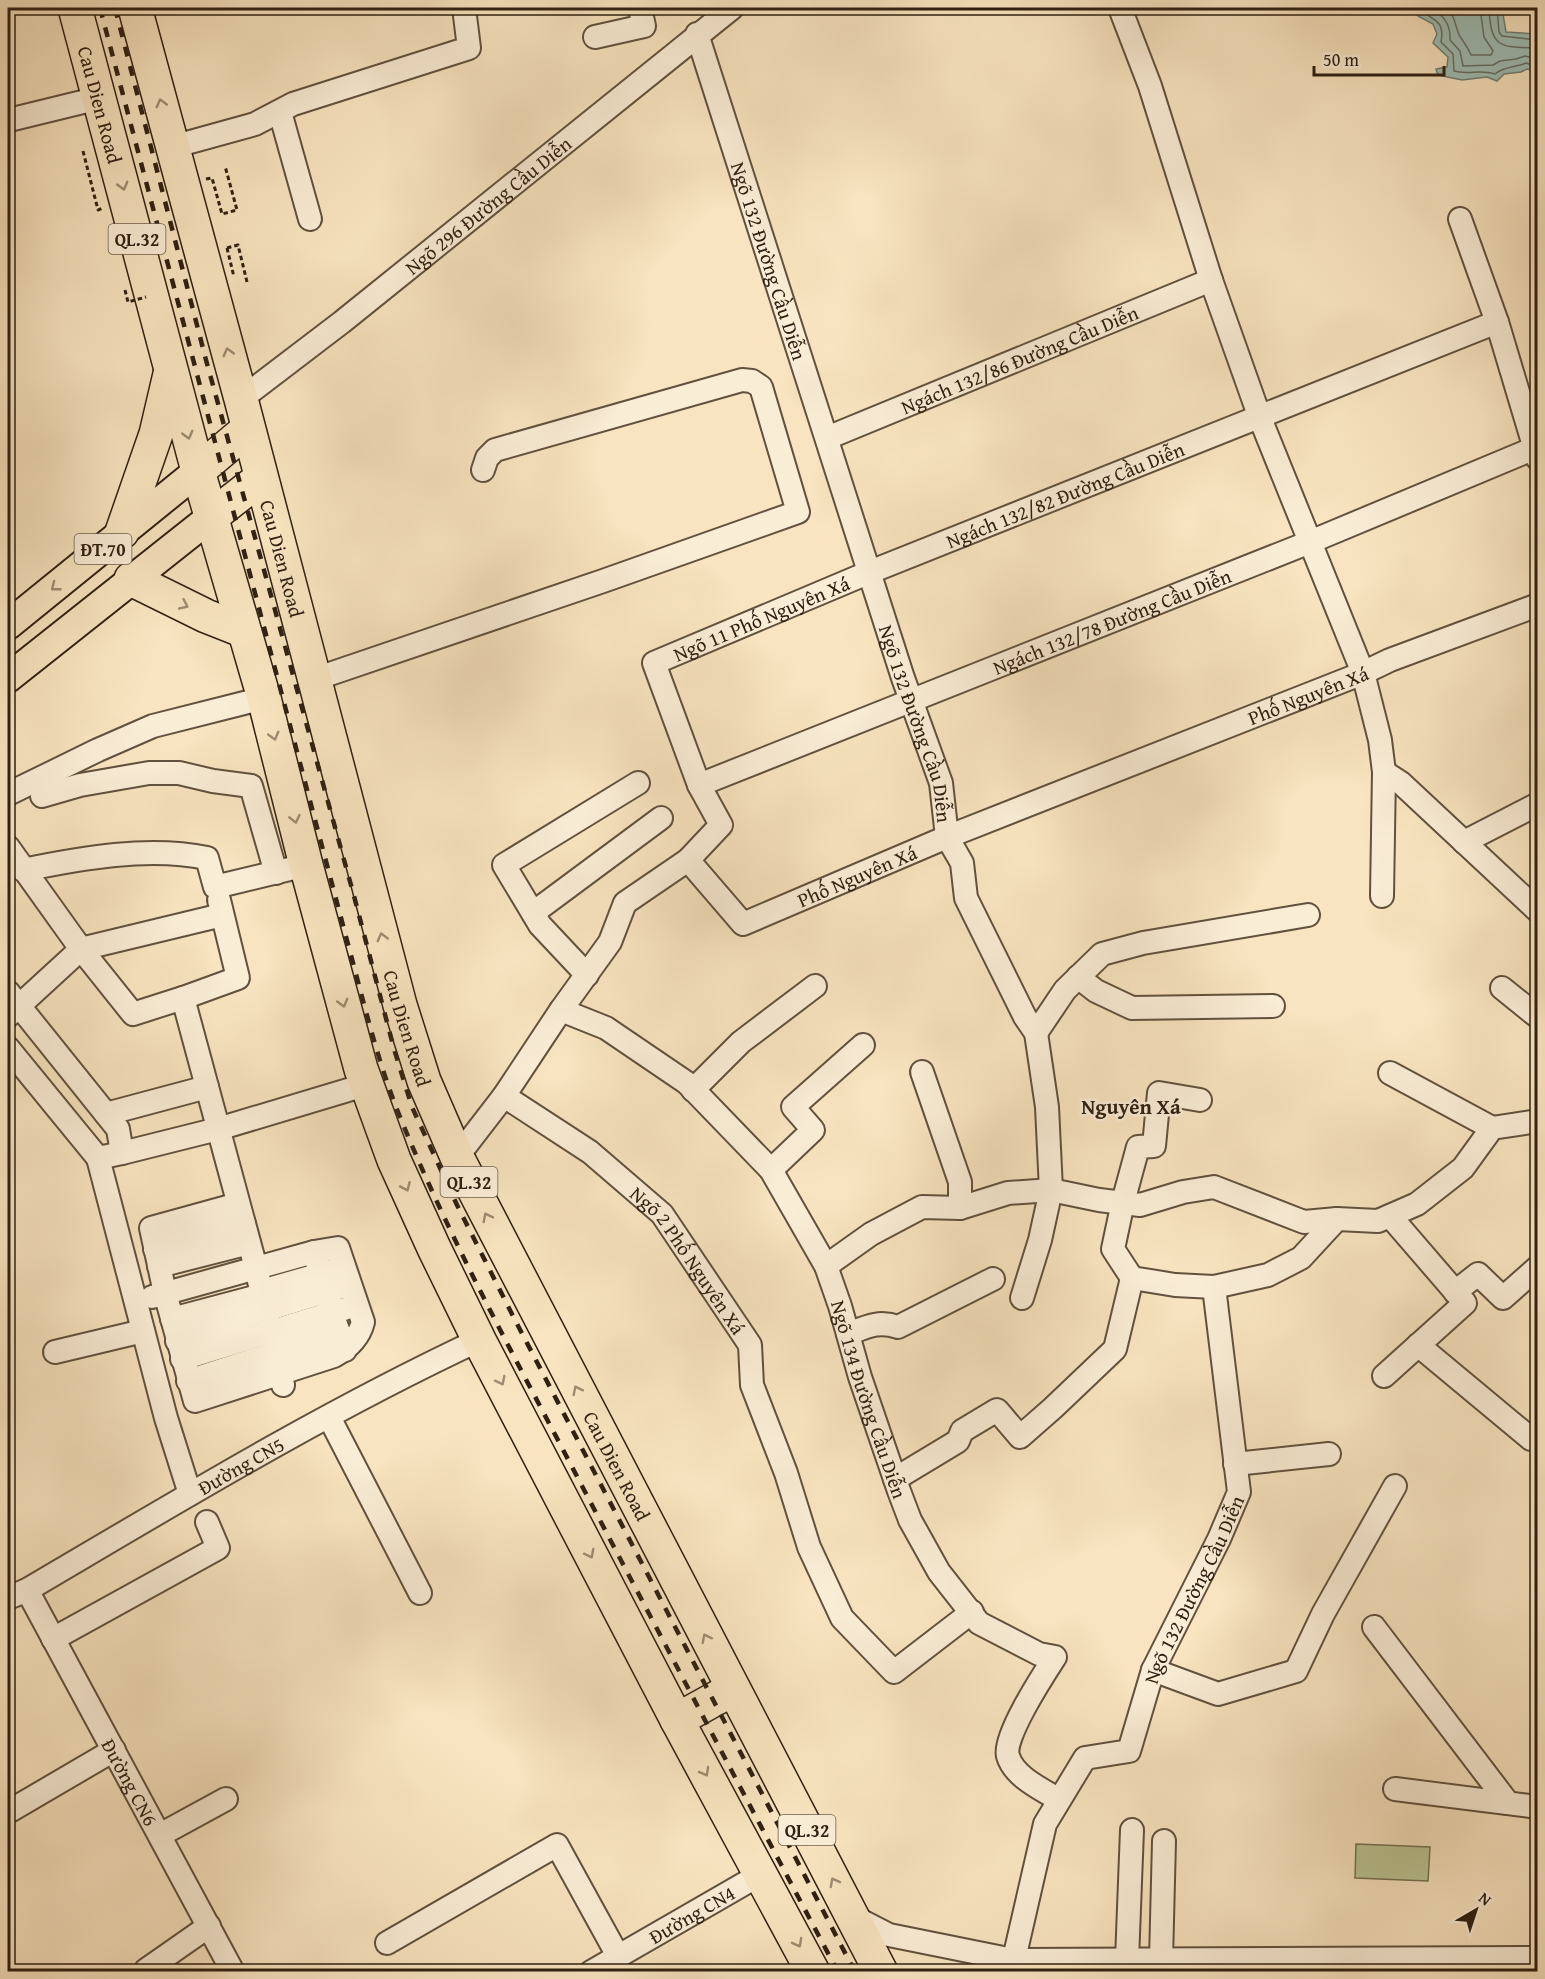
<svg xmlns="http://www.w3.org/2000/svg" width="1545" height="1979" font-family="'Gentium Book Plus',serif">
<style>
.green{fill:#bbc594;stroke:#757253;stroke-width:1.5}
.water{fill:#9ebeb6;stroke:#727f74;stroke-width:1.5}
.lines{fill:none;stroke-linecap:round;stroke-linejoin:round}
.shore{stroke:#666f64;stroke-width:1.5}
.minor-casing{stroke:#61513e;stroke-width:26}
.major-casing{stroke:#2f2012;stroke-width:32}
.highway-casing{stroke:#2f2012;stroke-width:36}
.path{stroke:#2f2012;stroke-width:3;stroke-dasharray:4.5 3;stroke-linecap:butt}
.minor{stroke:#faedd6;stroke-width:22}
.major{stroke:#f8e4c0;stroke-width:28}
.highway{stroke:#f8e4c0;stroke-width:33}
.rail{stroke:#2f2012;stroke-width:4.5;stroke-dasharray:10 10;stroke-linecap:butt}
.path-bridge{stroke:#2f2012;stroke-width:3;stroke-dasharray:4.5 3;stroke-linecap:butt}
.oneway{stroke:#9e8c72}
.labels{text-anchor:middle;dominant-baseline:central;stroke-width:5;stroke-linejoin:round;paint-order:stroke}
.shield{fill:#faedd6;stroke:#6c5e4d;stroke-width:1.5}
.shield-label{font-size:18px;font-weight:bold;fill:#2f2012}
.street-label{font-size:20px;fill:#2f2012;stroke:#faedd6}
.neighbourhood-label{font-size:21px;font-weight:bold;fill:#2f2012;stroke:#faedd6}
</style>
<rect width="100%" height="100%" fill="#f8e4c0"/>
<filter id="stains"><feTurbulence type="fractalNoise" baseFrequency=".00333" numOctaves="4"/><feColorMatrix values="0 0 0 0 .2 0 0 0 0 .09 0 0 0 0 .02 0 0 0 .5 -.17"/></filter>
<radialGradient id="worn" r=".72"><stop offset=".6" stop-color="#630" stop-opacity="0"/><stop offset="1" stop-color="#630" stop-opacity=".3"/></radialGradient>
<path class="green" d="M1356,1844L1430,1847L1428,1881L1355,1878Z"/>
<path class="water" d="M1416,8H1502L1506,32L1537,34V72L1527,69L1521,72L1504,74L1497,81L1487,77L1462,80L1438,75L1436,69L1447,67L1448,57L1433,43L1437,34L1433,24L1418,16Z"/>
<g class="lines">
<g class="shore">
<path d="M1422,8C1428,22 1446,16 1441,42L1453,54L1454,71C1468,75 1481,69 1495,74C1504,66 1515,68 1526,63L1538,67"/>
<path d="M1431,8C1443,15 1451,24 1450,40L1460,51L1463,66L1493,65L1500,61L1516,59L1525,56L1538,59"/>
<path d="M1447,8C1457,18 1455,30 1461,38C1465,44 1468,48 1471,55H1491L1493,51L1484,37L1480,8"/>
<path d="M1489,8C1491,49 1500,47 1538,48"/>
<path d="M1497,8L1499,32L1502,36L1538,40"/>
</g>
<defs>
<g id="minor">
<path d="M1120,8L1150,86L1211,280L1260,418L1363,673L1380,740L1384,772L1382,896"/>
<path id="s1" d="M697,34L903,678L941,783L947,837L962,863L966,898L1025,1017L1036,1033L1047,1107L1051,1190L1040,1240L1022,1298"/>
<path d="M595,37L644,26L640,8"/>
<path d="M280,112L310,219"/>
<path d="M13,119L99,98"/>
<path d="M172,147L255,124L293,104L469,48L464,8"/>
<path d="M1460,219L1497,322L1538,459"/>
<path id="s2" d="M241,399L342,322L732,8"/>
<path id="s3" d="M827,438L1211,280"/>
<path d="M315,679L603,581L798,512L761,387L752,381L742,380L495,450L487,458L483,470"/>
<path d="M1384,772L1401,783L1538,911"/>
<path id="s4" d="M699,785L1310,542L1535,448"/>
<path d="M8,794L98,750L153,726L264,698"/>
<path d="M42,796L80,785L149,773H179L213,781L251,786L276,873"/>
<path d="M1464,842L1538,804"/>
<path d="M8,847L81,949L133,1014L183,998L256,1268L283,1385"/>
<path id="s5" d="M688,860L721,825L699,785L654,663L870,572L1497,322"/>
<path d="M23,870C82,858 148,846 207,858L215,887L306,865"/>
<path d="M533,913L661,818"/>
<path d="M587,975L540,925L504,865L638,783"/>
<path d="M1078,977L1096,991L1132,1008L1273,1006"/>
<path d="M1502,988L1538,1017"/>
<path d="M8,992L118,1129L122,1153L98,1158L166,1418L190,1494"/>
<path d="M183,998L238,978L219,900"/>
<path id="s6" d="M561,1010L606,1028L687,1083L771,1170L826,1266L840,1306L860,1377L899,1491L910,1520L939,1572L979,1623L1039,1654L1055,1657C1044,1674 1002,1738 1008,1756C1014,1777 1042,1789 1059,1800"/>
<path d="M8,1016L81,949L222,915"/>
<path d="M1036,1033L1065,990L1102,954L1143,943L1308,915"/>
<path d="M8,1048L98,1158"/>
<path d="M922,1072L960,1182V1208"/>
<path d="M1390,1073L1492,1128"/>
<path d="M693,1090L741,1042L815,986"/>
<path id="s7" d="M504,1096L590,1152L662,1214L750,1345L752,1385L786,1473L809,1547L842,1618L894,1672L972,1612"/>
<path d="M1200,1100L1159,1093L1154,1146L1138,1147L1123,1202L1113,1249L1132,1278L1175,1285L1214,1287L1268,1275L1301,1258L1337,1219"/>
<path d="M106,1114L207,1087"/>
<path d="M122,1153L218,1129L368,1084"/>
<path id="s8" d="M457,1157L504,1096L561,1010L610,942L625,903L688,860L743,924L947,837L1363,673L1390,660L1538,605"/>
<path d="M771,1170L813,1130L793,1107L863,1045"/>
<path d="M238,1204L151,1228L165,1293L195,1401L334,1356C348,1348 359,1338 363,1322L338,1248L314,1252"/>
<path d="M155,1249L244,1224"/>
<path d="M159,1266L249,1243"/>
<path d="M826,1266L871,1234L922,1207L960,1208L1008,1193L1051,1190L1099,1200L1140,1205L1183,1192L1214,1187L1304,1222L1337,1219L1378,1221L1417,1204L1463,1168L1492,1128L1538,1121"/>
<path d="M261,1291L335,1270"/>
<path d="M1455,1292L1478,1274L1503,1298L1538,1267"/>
<path d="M152,1297L314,1252L332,1313L345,1350"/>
<path d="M172,1319L262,1295"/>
<path d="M848,1334C866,1327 879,1320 898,1327L993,1279"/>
<path d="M177,1341L266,1310L338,1288"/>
<path d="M1418,1345L1531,1439"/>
<path d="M55,1352L143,1331"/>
<path d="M182,1359L344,1309"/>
<path d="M1384,1376L1465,1303L1390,1216"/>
<path d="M188,1381L339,1332"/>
<path d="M329,1417L420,1593"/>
<path d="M1235,1464L1329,1454"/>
<path d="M895,1479L958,1441L962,1431L997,1410L1020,1437L1053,1408L1115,1349L1132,1278"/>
<path id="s9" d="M27,1590L233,1972"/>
<path id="s10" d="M8,1598L27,1590C175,1503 323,1413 479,1340"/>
<path d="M1374,1627L1508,1803"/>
<path d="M53,1639L218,1548L207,1522"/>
<path d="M1153,1670L1218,1694L1296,1671L1323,1614L1395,1486"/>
<path d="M1395,1789L1538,1807"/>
<path d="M8,1812L114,1750"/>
<path d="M160,1835L226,1799"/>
<path d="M852,1916L889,1935L1013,1960L1538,1958"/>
<path d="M387,1943L557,1845L618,1956"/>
<path d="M1127,1960L1132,1830"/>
<path d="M1161,1960L1164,1841"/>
<path d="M146,1970L209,1926"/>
<path id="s11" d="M591,1972L761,1874"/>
<path id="s12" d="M1011,1972L1045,1824L1085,1758L1129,1751L1153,1670L1219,1539L1239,1492L1214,1287"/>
</g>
<g id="major">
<path d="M8,625L198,471"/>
<path d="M8,678L211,517"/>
</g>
<g id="highway">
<path id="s13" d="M75,8L198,471L264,698L306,865L361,1069L394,1160L434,1248L479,1340L677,1720L813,1972"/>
<path id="s14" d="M135,8L241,399L400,1005L424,1081L457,1157L881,1972"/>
<path d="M198,471L248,429"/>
<path d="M211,517L261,478"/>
<path d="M122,532L156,434L170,374"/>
<path d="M131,579L206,616L244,631"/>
<path d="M677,1720L733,1689"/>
</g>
</defs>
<use href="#minor" class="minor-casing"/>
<use href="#major" class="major-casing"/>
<use href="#highway" class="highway-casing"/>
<g class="path">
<path d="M83,151L98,210L103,208"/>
<path d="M206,179L212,178L222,214L237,210L225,166"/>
<path d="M227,248L238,245L247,282"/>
</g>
<use href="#minor" class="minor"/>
<use href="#major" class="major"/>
<use href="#highway" class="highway"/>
<g class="rail">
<path d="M100,8L349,948C364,1003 377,1059 398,1112C450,1241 518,1363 582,1486C667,1648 752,1810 838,1972"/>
<path d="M115,8L206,360L354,896L394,1049L412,1107L457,1205L515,1320L855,1972"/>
</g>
<g class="path-bridge">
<path d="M227,248L234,277"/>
<path d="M125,290L128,302L146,297"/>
</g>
</g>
<defs><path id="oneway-chevron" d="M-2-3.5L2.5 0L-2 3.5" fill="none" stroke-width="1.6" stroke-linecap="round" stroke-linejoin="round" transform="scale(1.5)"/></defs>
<g class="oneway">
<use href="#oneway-chevron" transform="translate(161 103) rotate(-105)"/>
<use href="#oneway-chevron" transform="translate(123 186) rotate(75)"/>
<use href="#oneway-chevron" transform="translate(228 352) rotate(-105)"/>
<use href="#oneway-chevron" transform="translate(188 435) rotate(75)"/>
<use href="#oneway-chevron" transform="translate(55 587) rotate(142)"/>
<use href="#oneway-chevron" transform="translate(184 605) rotate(25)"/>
<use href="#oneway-chevron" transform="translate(274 736) rotate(75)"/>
<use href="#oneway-chevron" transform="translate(295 819) rotate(77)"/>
<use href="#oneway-chevron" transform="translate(382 937) rotate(-105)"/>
<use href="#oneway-chevron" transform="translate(343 1003) rotate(75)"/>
<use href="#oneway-chevron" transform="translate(406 1187) rotate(66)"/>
<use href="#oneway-chevron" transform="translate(487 1217) rotate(-117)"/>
<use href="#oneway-chevron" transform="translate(501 1381) rotate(63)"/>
<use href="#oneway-chevron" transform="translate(577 1390) rotate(-117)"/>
<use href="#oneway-chevron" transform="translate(590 1554) rotate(63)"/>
<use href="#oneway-chevron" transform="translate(706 1638) rotate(-117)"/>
<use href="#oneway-chevron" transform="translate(705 1772) rotate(61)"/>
<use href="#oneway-chevron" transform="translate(834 1882) rotate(-118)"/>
<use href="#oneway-chevron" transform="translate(798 1943) rotate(62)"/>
</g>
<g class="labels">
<g class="shield">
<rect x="108.5" y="224" width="57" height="30" rx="4.5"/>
<rect x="74.5" y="534" width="57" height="30" rx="4.5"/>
<rect x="440.5" y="1167" width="57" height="30" rx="4.5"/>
<rect x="778.5" y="1815" width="57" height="30" rx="4.5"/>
</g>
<g class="shield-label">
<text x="137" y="239">QL.32</text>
<text x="103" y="549">ĐT.70</text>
<text x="469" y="1182">QL.32</text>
<text x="807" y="1830">QL.32</text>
</g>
<g class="street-label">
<text stroke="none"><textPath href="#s13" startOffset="100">Cau Dien Road</textPath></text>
<text stroke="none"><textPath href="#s2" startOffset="314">Ngõ 296 Đường Cầu Diễn</textPath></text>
<text stroke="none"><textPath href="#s1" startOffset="238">Ngõ 132 Đường Cầu Diễn</textPath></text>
<text stroke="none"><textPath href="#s3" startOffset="208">Ngách 132/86 Đường Cầu Diễn</textPath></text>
<text stroke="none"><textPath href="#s5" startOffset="668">Ngách 132/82 Đường Cầu Diễn</textPath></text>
<text stroke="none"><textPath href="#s14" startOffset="570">Cau Dien Road</textPath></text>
<text stroke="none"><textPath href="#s5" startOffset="340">Ngõ 11 Phố Nguyên Xá</textPath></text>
<text stroke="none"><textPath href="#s4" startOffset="444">Ngách 132/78 Đường Cầu Diễn</textPath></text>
<text stroke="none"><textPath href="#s8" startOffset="1076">Phố Nguyên Xá</textPath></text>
<text stroke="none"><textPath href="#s1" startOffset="724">Ngõ 132 Đường Cầu Diễn</textPath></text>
<text stroke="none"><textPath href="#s8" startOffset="590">Phố Nguyên Xá</textPath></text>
<text stroke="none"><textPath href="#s14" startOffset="1056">Cau Dien Road</textPath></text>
<text stroke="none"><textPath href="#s7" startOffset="250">Ngõ 2 Phố Nguyên Xá</textPath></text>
<text stroke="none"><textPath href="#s6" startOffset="518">Ngõ 134 Đường Cầu Diễn</textPath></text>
<text stroke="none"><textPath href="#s10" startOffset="268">Đường CN5</textPath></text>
<text stroke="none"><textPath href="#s14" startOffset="1542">Cau Dien Road</textPath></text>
<text stroke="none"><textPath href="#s12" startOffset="448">Ngõ 132 Đường Cầu Diễn</textPath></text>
<text stroke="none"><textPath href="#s9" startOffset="218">Đường CN6</textPath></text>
<text stroke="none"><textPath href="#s11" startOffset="116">Đường CN4</textPath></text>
</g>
<g class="neighbourhood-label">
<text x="1131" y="1106">Nguyên Xá</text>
</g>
</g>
<rect width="1545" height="1979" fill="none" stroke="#f8e4c0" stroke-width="30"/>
<rect x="9" y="9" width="1527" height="1961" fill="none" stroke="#2f2012" stroke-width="3"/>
<rect x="15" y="15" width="1515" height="1949" fill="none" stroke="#2f2012" stroke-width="1.5"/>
<g transform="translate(1476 1910) rotate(39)" stroke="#faedd6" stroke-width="4.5" paint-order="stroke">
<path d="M0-4.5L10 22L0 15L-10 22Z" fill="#2f2012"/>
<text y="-9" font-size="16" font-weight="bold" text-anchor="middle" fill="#2f2012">N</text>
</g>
<path d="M1314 66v9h130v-9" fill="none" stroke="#2f2012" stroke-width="3"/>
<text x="1323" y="66" font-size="18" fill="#2f2012" stroke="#faedd6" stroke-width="4.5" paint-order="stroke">50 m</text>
<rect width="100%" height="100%" filter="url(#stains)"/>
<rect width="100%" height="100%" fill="url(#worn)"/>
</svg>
